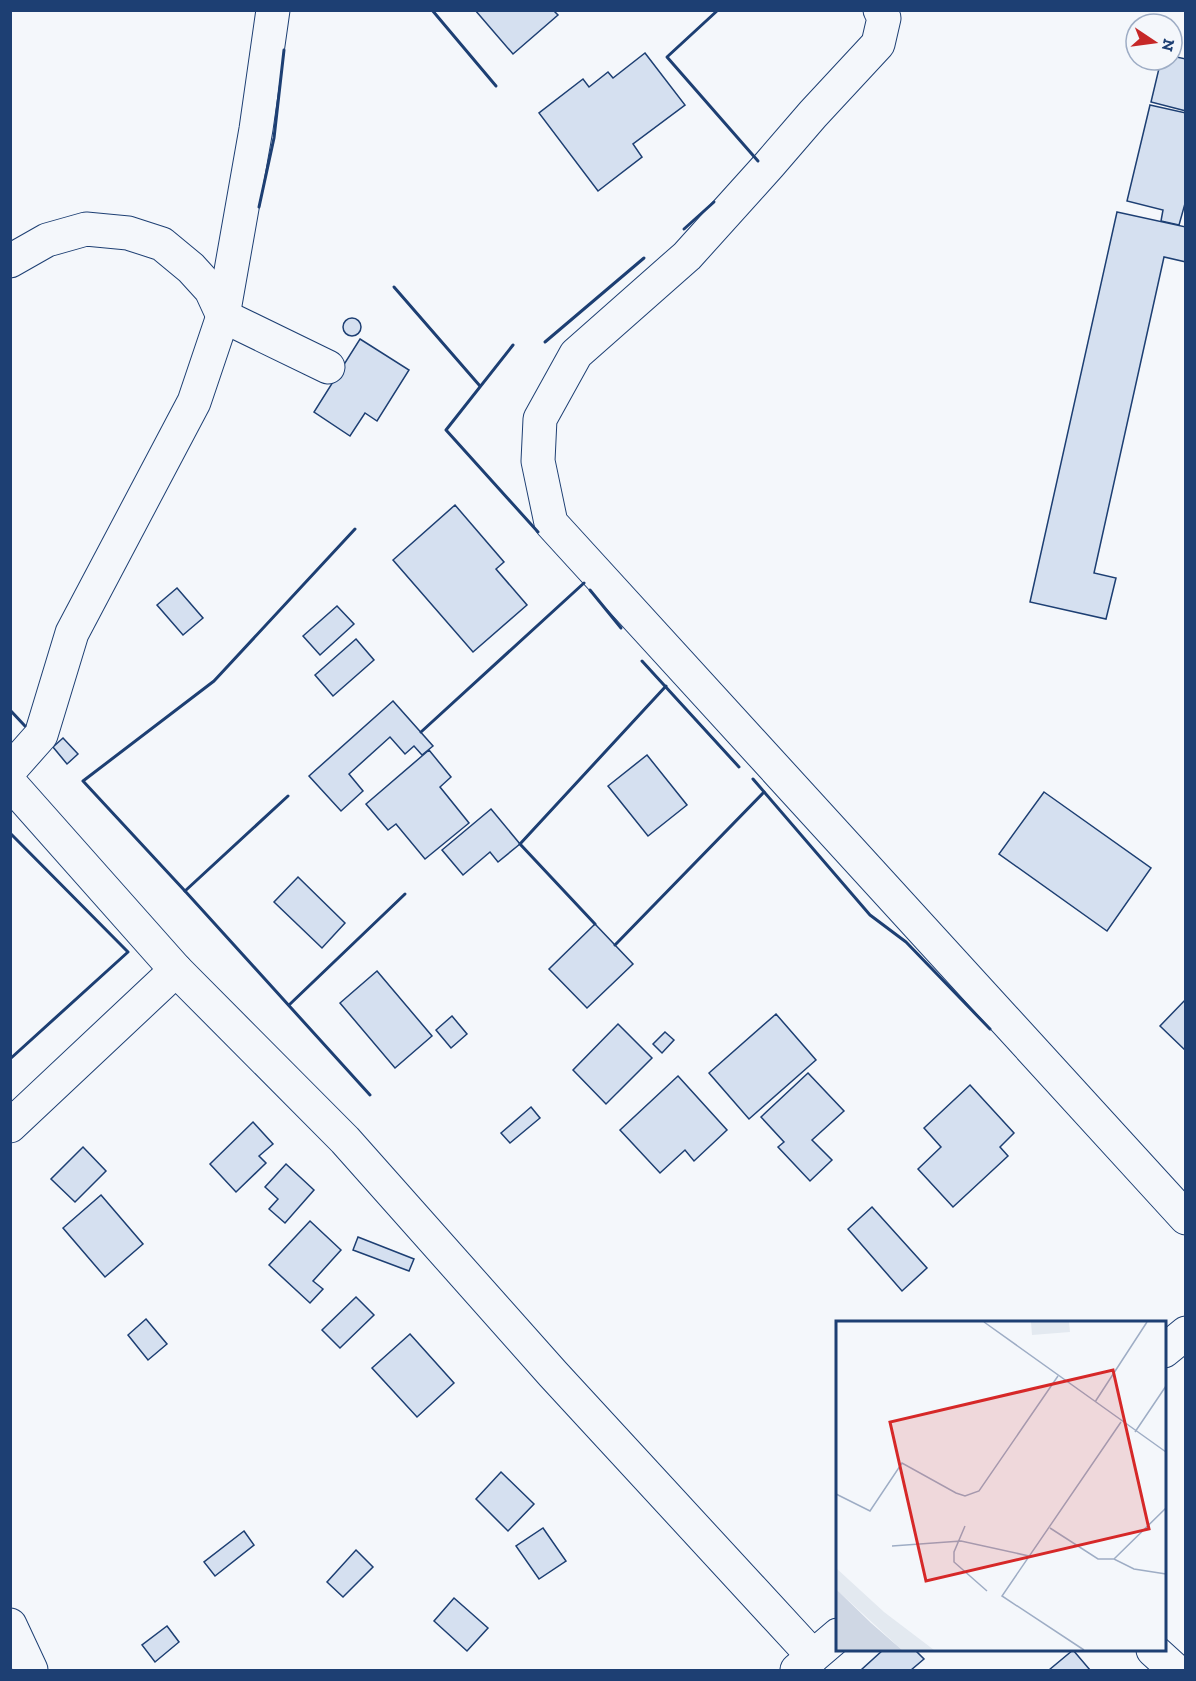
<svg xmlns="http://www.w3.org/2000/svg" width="1196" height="1681" font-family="'Zilla Slab',serif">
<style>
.building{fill:#d5e0f0;stroke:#1d3f73;stroke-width:1.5}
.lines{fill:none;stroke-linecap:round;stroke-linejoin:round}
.minor-casing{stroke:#1d3f73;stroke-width:35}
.major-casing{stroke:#1d3f73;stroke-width:35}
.minor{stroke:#f4f7fb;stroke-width:33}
.major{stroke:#f4f7fb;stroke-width:33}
.wall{stroke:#1d3f73;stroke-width:3}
.inset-road{fill:none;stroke:#9eadc5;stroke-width:1.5}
.view{fill:#d62828;fill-opacity:0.15;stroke:#d62828;stroke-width:3}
.inset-edge{fill:none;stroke:#1d3f73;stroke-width:3}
</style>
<rect width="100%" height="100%" fill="#f4f7fb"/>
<g class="building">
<path d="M475,10H555L554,11L558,15L513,54Z"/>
<path d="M645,53L685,105L633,144L642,157L598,191L539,113L583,79L589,87L608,72L613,78Z"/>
<path d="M1172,56L1186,59V111L1151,102L1161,60H1172Z"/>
<path d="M1150,105L1186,113V200L1179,225L1161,221L1163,210L1127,201Z"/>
<path d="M1117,212L1186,227V262L1164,257L1094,573L1116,578L1106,619L1030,602Z"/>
<circle cx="352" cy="327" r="9"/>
<path d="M360,339L409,370L377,421L365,413L350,436L314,412Z"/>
<path d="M455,505L504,562L496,569L527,605L473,652L393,560Z"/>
<path d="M177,588L203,618L183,635L157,605Z"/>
<path d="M337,606L354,624L320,655L303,636Z"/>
<path d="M356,639L374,660L333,696L315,675Z"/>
<path d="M393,701L433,746L422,755L414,746L405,754L390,737L349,774L363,791L341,811L309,776Z"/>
<path d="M63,738L78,754L67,764L53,747Z"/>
<path d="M429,750L451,777L440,787L469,823L425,859L396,824L388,830L366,804Z"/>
<path d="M647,755L687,805L648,836L608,786Z"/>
<path d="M1044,792L1151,868L1107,931L999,854Z"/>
<path d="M491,809L520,844L498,862L490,852L463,875L442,850Z"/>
<path d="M298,877L345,923L322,948L274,902Z"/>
<path d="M595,924L633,964L587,1008L549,969Z"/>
<path d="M377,971L432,1036L395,1068L340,1003Z"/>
<path d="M1186,999V1051L1160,1026Z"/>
<path d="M776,1014L816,1060L749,1119L709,1073Z"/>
<path d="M452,1016L467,1034L451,1048L436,1030Z"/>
<path d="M618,1024L652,1058L606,1104L573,1070Z"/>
<path d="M665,1032L674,1040L662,1053L653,1044Z"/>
<path d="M808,1073L844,1111L812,1140L832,1160L810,1181L778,1147L784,1142L761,1117Z"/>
<path d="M678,1076L727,1130L694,1161L685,1150L660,1173L620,1130Z"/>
<path d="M970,1085L1014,1133L1000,1147L1008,1156L953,1207L918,1169L941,1147L924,1128Z"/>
<path d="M531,1107L540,1118L510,1143L501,1133Z"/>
<path d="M253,1122L273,1144L259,1156L266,1163L236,1192L210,1164Z"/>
<path d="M83,1147L106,1171L75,1202L51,1179Z"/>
<path d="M286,1164L314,1190L285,1223L269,1209L278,1199L265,1187Z"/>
<path d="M101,1195L143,1244L105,1277L63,1228Z"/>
<path d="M872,1207L927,1268L902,1291L848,1229Z"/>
<path d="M310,1221L341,1250L313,1281L323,1289L310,1303L269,1265Z"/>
<path d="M358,1237L414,1259L409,1271L353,1250Z"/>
<path d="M356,1297L374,1315L340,1348L322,1330Z"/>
<path d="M146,1319L167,1344L148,1360L128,1335Z"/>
<path d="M410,1334L454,1383L417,1417L372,1368Z"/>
<path d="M501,1472L534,1504L508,1531L476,1499Z"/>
<path d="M543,1528L566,1561L539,1579L516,1546Z"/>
<path d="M244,1531L254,1545L215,1576L204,1562Z"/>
<path d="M356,1550L373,1567L343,1597L327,1582Z"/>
<path d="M454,1598L488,1628L467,1651L434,1621Z"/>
<path d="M167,1626L179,1642L155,1662L142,1645Z"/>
<path d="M883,1650H915L924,1659L911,1670H861Z"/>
<path d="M1073,1650L1090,1670H1049Z"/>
</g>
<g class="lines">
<defs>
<g id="minor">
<path d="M880,10L884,18L878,44L813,114L769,165L687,256L576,354L540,419L538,461L551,523L1186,1218"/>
<path d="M10,261L47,240L86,229L128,233L162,244L191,268L211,290L223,316L328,367"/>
<path d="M10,770L41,735L72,633L194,402L223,316L256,129L273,10"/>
<path d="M10,783L176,970L345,1140L553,1374L813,1656"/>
<path d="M10,1126L176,970"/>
<path d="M10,1625L31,1670"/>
<path d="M1153,1650L1175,1670"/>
</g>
<g id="major">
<path d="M1164,1351L1186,1333"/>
<path d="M797,1670L838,1635"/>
</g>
</defs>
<use href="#minor" class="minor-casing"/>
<use href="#major" class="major-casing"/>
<use href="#minor" class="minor"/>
<use href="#major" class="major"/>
<g class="wall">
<path d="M432,10L496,86"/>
<path d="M718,10L667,57L758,161"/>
<path d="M259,207L274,138L284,50"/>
<path d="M684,229L714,202"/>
<path d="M394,287L480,386"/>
<path d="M545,342L644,258"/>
<path d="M513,345L446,430L538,532"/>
<path d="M355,529L214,681L83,781L185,891L370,1095"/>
<path d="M590,590L621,628"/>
<path d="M642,661L739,767"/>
<path d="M10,710L25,726"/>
<path d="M421,732L584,583"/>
<path d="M753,779L870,915L906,942L990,1029"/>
<path d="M10,833L128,952L10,1059"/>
<path d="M185,891L288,796"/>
<path d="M595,924L520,844L666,686"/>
<path d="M615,945L764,792"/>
<path d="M289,1005L405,894"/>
</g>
</g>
<g transform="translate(836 1321)">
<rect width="330" height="330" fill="#f4f7fb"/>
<path d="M195,1H233L234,11L196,14Z" fill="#e3e9f0"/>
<path d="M0,247L48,291L98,329H66L0,268Z" fill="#e3e9f0"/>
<path d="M0,268L35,302L66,329H0Z" fill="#cfd7e4"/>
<path class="inset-road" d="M148,1L330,131M259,81L311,1M299,111L330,65M0,173L34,190L66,142L120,172L129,175L143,170L222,55M129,205L118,231V241L151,270M214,207L262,238H278L298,248L330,253M56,225L125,220L193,235M278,238L330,187M248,329L166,275L285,101"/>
<path class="view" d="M277,49L313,208L90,260L54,101Z"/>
<rect width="330" height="330" class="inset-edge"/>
</g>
<rect width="1196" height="1681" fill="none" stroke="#1d3f73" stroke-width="24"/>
<g transform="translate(1154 42) rotate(103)"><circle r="28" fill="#f4f7fb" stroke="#9eadc5" stroke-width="1.5"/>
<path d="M0-4.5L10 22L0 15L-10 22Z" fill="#c62828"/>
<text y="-9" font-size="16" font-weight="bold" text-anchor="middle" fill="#1d3f73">N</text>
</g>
</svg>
